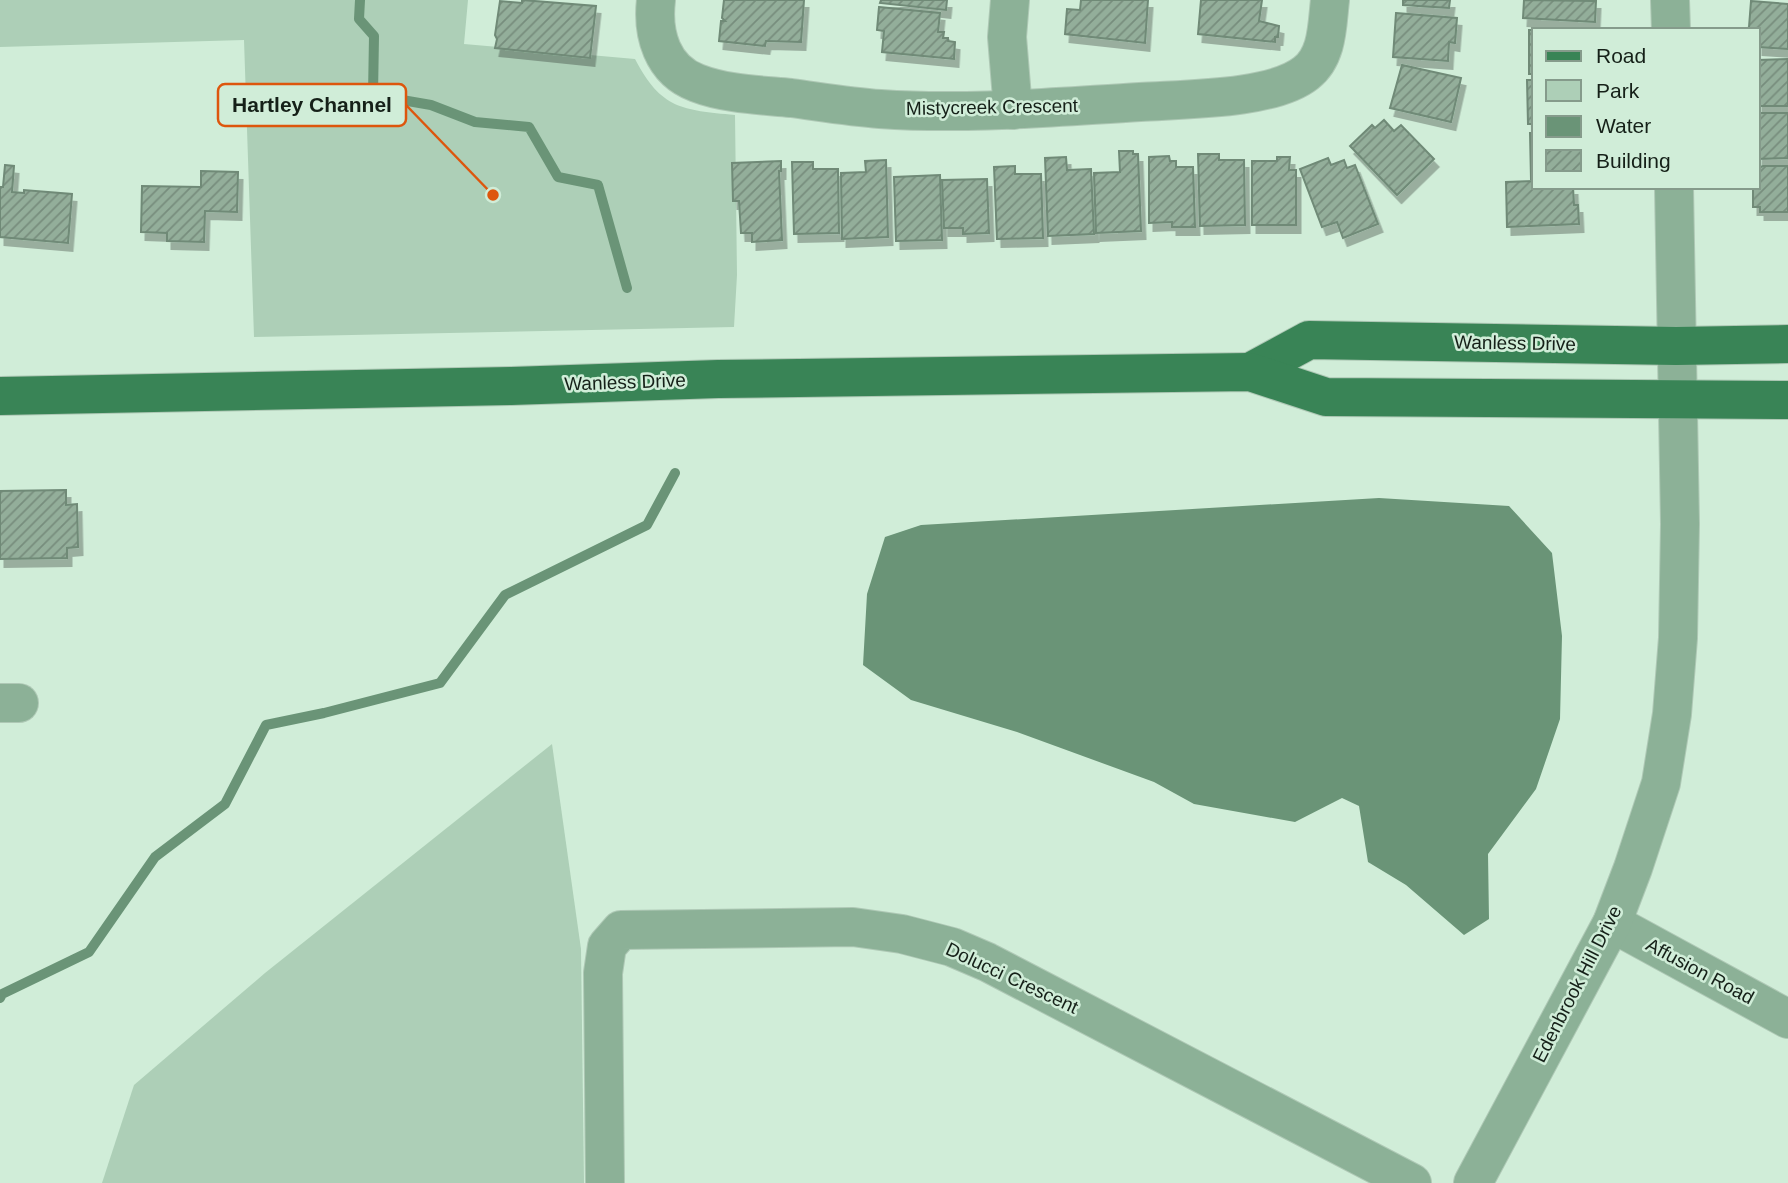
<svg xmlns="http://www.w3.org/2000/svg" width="1788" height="1183" font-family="Arial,sans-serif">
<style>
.green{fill:#adcfb7}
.water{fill:#6a9477}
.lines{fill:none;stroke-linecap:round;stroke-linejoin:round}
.stream{stroke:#6a9477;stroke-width:10}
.building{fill:url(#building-hatch);stroke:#6f8a77;stroke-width:2;filter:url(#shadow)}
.minor-casing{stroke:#aec8b5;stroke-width:40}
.major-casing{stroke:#aec8b5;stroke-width:40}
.minor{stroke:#8cb197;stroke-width:38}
.major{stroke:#398456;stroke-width:38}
.labels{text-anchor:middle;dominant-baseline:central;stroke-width:5;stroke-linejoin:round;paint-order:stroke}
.street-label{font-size:19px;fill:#152018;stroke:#d0edd8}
.leader{fill:none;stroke:#dd560d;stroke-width:2.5}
.callout-dot{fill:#dd560d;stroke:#d0edd8;stroke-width:2.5}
.callout{fill:#d0edd8;stroke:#dd560d;stroke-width:2.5}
.callout-label{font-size:21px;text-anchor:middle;font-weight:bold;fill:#152018}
</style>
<defs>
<pattern id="building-hatch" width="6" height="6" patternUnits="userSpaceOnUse" patternTransform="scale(1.75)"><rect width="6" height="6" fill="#93ae9a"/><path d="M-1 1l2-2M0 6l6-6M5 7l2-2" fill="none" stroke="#778d7d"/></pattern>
<filter id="shadow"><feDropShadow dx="4.5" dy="8" stdDeviation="0" flood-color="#0004"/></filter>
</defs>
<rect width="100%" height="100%" fill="#d0edd8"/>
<g class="green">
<path d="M0,0H468L464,44L635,59C661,109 682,110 735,115L737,275L734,327L254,337L244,40L0,47Z"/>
<path d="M552,744L581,949L584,1183H102L134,1085L265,973Z"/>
</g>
<path class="water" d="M1379,498L1509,506L1552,553L1562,636L1560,719L1536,789L1488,854L1489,919L1464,935L1406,885L1368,862L1359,806L1342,798L1295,822L1194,804L1154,782L1017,732L911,700L863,665L867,594L885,537L921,525Z"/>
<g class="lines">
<g class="stream">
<path d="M360,0L359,19L374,36L373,95L431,105L475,122L529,127L558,177L598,185L627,288"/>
<path d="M0,998L2,994L89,952L155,857L225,804L266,725L324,713L440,683L505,595L647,525L675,473"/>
</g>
</g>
<g class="building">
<path d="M522,0L596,6L590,58L495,48L497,39L495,35L500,1L522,3Z"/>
<path d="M724,0H804L801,42L766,41L765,46L719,41L721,21H725L722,18Z"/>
<path d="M881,0H947L946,10L880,3Z"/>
<path d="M1081,0H1148L1145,43L1065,34L1067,9L1080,10Z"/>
<path d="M1201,0H1262L1259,21L1279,26L1278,37H1275V42L1198,34Z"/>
<path d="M1403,0H1450L1449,8L1403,5Z"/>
<path d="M1524,0L1596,1L1595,22L1523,18Z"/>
<path d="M1751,1L1788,4V49L1758,47V30H1746L1749,27Z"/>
<path d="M879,7L940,13L938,32H944L943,38H948V41L955,42L954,59L882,52L884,31L877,30Z"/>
<path d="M1396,13L1457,18L1455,43L1449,42L1448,61L1393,57Z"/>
<path d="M1529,30H1547H1534V74H1529Z"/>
<path d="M1788,59V106H1758V60Z"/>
<path d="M1402,65L1461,78L1451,122L1390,108Z"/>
<path d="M1527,80H1534V124H1528Z"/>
<path d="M1759,113H1788V158L1758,159Z"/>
<path d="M1384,120L1394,131L1401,125L1434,159L1397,195L1350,146L1372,125L1375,128Z"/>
<path d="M1530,133H1534V179H1531Z"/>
<path d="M1119,151H1133V154H1138L1141,231L1096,233L1094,173L1120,172Z"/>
<path d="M1198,154H1219V160H1244L1245,225L1200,226Z"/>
<path d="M1169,156L1170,161H1176V167H1193L1195,227H1172V222L1149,223V157Z"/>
<path d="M1066,157L1067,170L1091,169L1094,234L1048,236L1045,158Z"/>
<path d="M1277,157H1290L1289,170H1296V225H1252V161H1277Z"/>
<path d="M1328,158L1331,165L1344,160L1347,168L1355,165L1378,224L1343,238L1337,222L1322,227L1300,169Z"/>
<path d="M886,160L888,237L842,239L841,173L866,172L865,161Z"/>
<path d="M781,161V171H779L782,240L752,242V233H741L739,201H733L732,163Z"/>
<path d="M792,162H813V169H838L839,233L794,234Z"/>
<path d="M5,165L14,166L12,192L24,193V190L72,194L68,243L0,237V187H3Z"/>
<path d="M1015,166V174H1041L1043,238L997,239L994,167Z"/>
<path d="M1763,166H1788V212H1760V207H1753V187H1758V168Z"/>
<path d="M201,171L238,172L237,212L205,211L204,242L167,241V233L141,232L142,186L201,187Z"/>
<path d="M940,175L942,240L896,241L894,177Z"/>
<path d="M987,179L989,233L963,234V228H944L942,180Z"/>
<path d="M1534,181V187H1573L1574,205H1578L1579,224L1507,227L1506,182Z"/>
<path d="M66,490V505L77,504L78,547L67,548V558L0,559V491Z"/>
</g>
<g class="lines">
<defs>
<g id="minor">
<path d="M656,0C652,34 662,70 697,83C725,94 760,95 791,98C821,102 851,107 880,109C967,115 1054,107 1140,102C1184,99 1272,100 1306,73C1328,56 1327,25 1330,0"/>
<path d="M1010,0L1007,37L1013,110"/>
<path d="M1670,0L1671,30"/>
<path d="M0,703H19"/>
<path d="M1612,923L1788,1019"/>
<path d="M605,1183L603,973L607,946L621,930L853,927L902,934L952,947L987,962L1412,1183"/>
<path d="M1473,1183L1612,923L1633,868L1661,783L1672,714L1678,638L1680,524L1674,187"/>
</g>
<g id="major">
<path d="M1250,372L1309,340L1676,346L1788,344"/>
<path d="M0,396L511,386L718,379L1250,372L1326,397L1788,400"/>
</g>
</defs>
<use href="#minor" class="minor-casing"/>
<use href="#major" class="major-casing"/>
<use href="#minor" class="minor"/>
<use href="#major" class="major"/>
</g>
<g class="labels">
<g class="street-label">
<text transform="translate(992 107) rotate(-1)">Mistycreek Crescent</text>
<text transform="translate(1515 343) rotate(1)">Wanless Drive</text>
<text transform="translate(625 382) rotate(-2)">Wanless Drive</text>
<text transform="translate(1700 971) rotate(28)">Affusion Road</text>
<text transform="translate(1012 978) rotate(25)">Dolucci Crescent</text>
<text transform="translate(1577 984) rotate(-63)">Edenbrook Hill Drive</text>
</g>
</g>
<path class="leader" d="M493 195L406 105"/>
<circle class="callout-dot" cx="493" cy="195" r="7"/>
<rect class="callout" x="218" y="84" width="188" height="42" rx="7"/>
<g class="callout-label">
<text x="312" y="112">Hartley Channel</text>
</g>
<rect x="1532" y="28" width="228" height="161" fill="#d0edd8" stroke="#859b8b" stroke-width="2"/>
<rect x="1546" y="51" width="35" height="10" fill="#398456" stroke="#859b8b" stroke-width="2"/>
<text x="1596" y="63" font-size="21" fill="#152018">Road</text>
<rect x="1546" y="80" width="35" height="21" fill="#adcfb7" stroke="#859b8b" stroke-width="2"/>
<text x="1596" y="98" font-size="21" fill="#152018">Park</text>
<rect x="1546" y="116" width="35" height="21" fill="#6a9477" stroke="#859b8b" stroke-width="2"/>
<text x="1596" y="133" font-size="21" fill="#152018">Water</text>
<rect x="1546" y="150" width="35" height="21" fill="url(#building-hatch)" stroke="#859b8b" stroke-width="2"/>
<text x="1596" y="168" font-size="21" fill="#152018">Building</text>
</svg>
